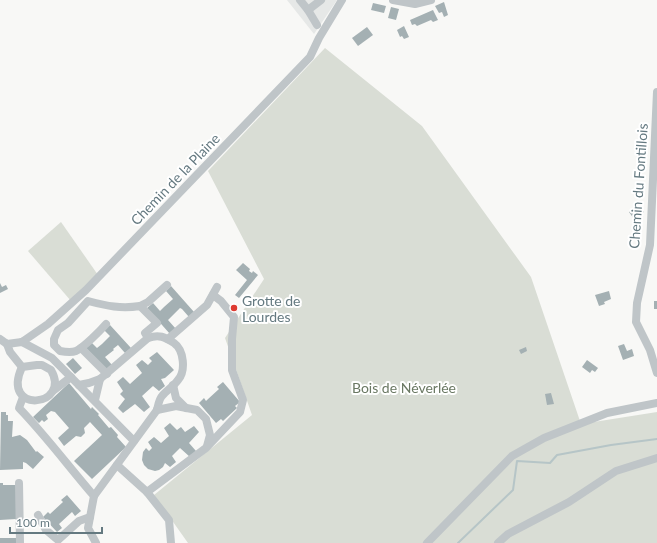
<svg xmlns="http://www.w3.org/2000/svg" width="657" height="543" font-family="Lato,sans-serif">
<style>
.built{fill:#e6e8e7}
.green{fill:#d9ddd5}
.lines{fill:none;stroke-linecap:round;stroke-linejoin:round}
.stream{stroke:#b6c5c7;stroke-width:2}
.building{fill:#a4b0b3}
.minor{stroke:#bfc5c8;stroke-width:8}
.poi-dot{fill:#de3a30;stroke:#fff;stroke-width:1.5}
.labels{text-anchor:middle;dominant-baseline:central;stroke-width:4;stroke-linejoin:round;paint-order:stroke}
.street-label{font-size:14px;fill:#647980;stroke:#fff}
.poi-label{font-size:14px;fill:#647980;stroke:#fff;text-anchor:start}
.park-label{font-size:14px;fill:#6a7863;stroke:#fff}
</style>
<rect width="100%" height="100%" fill="#f8f8f6"/>
<path class="built" d="M287,0H337L314,34Z"/>
<g class="green">
<path d="M325,48L422,126L531,277L581,424L657,412V543H188L154,495L252,415L225,338L264,279L208,171Z"/>
<path d="M61,222L98,275L71,301L28,251Z"/>
</g>
<g class="lines">
<path class="stream" d="M458,543L513,490L517,461L550,463L557,455L611,445L657,439"/>
</g>
<g class="building">
<path d="M444,2L448,15L444,17L442,12L439,13L435,6Z"/>
<path d="M373,3L386,6L384,13L371,10Z"/>
<path d="M391,7L399,9L396,20L388,18Z"/>
<path d="M433,10L438,20L433,22L431,20L417,26L415,24L412,25L410,20Z"/>
<path d="M404,26L409,37L404,39L402,36L400,37L397,30Z"/>
<path d="M367,27L373,35L358,46L352,38Z"/>
<path d="M639,205L644,212L634,219L629,212Z"/>
<path d="M243,263L250,269L249,271L252,273L253,271L258,275L239,298L235,295L247,280L236,270Z"/>
<path d="M0,283L2,287L6,285L8,289L0,293Z"/>
<path d="M171,286L194,312L189,317L182,309L180,308L168,320L176,329L170,334L147,308L153,303L160,311L164,307L173,299L166,291Z"/>
<path d="M609,291L611,299L604,302L605,304L599,306L595,295Z"/>
<rect x="654" y="301" width="3" height="8"/>
<path d="M110,325L131,348L125,353L118,345L113,349L114,350L105,357L112,365L107,370L85,347L91,342L97,348L102,344L110,336L104,330Z"/>
<path d="M624,344L627,351L632,349L634,356L623,360L618,346Z"/>
<path d="M526,347L527,351L521,354L519,350Z"/>
<path d="M157,352L174,370L165,378L161,379L165,386L159,391L153,386L142,396L150,407L144,412L135,404L123,413L118,408L125,399L120,394L123,391L117,382L123,377L130,384L142,373L136,365L142,360L148,365L152,361L149,358Z"/>
<path d="M73,358L82,368L75,374L66,364Z"/>
<path d="M587,360L598,368L595,372L592,370L590,373L582,367Z"/>
<path d="M223,382L240,402L235,406L237,408L223,421L221,419L216,423L199,403L204,398L206,401L207,400L219,389L217,387Z"/>
<path d="M69,383L91,409L92,407L99,414L98,415L109,428L111,427L118,435L117,437L126,447L92,479L74,461L102,435L90,422L84,428L85,433L81,437L76,436L64,446L58,438L69,428L55,412L51,411L46,415L48,419L44,422L42,420L39,423L33,417Z"/>
<path d="M551,393L554,404L547,405L545,394Z"/>
<path d="M1,412H6V415H8V421H13L12,437L20,435L27,440L36,452L37,451L44,457L33,469L26,463L23,462V469L0,470Z"/>
<path d="M170,423L177,430L181,427L185,432L194,426L199,432L189,443L196,451L190,457L180,448L172,456L176,462L170,467L165,463L163,467L159,470L155,471L148,469L144,465L142,460L143,452L146,448L149,451L152,448L148,442L154,437L161,443L169,436L164,428Z"/>
<path d="M0,483H3V485H17L16,519L0,520Z"/>
<path d="M67,495L81,511L75,516L72,512L59,524L62,528L57,532L43,517L48,512L50,514L63,502L61,500Z"/>
<rect x="0" y="538" width="16" height="5"/>
</g>
<g class="lines">
<g class="minor">
<path d="M300,0L308,10L321,0"/>
<path d="M393,0L415,4L431,0"/>
<path d="M308,10L317,25"/>
<path d="M657,92L650,245L637,303L636,322L650,350L657,373"/>
<path d="M140,306L148,302L167,285"/>
<path d="M106,324C100,331 84,347 76,351C71,353 65,352 60,351L54,345V339L58,330L68,323L88,301C107,306 121,309 140,306L157,323L145,333L148,338"/>
<path d="M0,339L7,344L22,342L48,324L86,290L310,57L319,38L342,0"/>
<path d="M168,339L207,305L217,287"/>
<path d="M22,342L52,358L134,441"/>
<path d="M7,344L10,352L22,367"/>
<path d="M81,348L107,374"/>
<path d="M37,365H42L51,370C72,407 0,415 22,367Z"/>
<path d="M79,385L89,383L100,379"/>
<path d="M173,385L176,398L186,408"/>
<path d="M54,390L71,377"/>
<path d="M23,397L19,408C46,436 69,467 94,496"/>
<path d="M95,400L100,379L148,338C159,334 165,337 174,343C184,350 186,371 178,380C174,386 167,390 162,396C159,399 158,406 157,410L94,496L88,528L96,543"/>
<path d="M157,410L176,406L197,410L206,419L210,435L207,446"/>
<path d="M117,465L147,492L169,520L171,543"/>
<path d="M19,483L20,543"/>
<path d="M147,492L206,448L240,412L243,400L232,370V339L234,317L221,301L213,295"/>
<path d="M38,515L46,530L58,540L79,521L90,517"/>
<path d="M427,543L512,456L544,438L607,413L657,403"/>
<path d="M498,543L508,534L569,502L616,471L657,458"/>
</g>
</g>
<circle class="poi-dot" cx="234" cy="308" r="4"/>
<g class="labels">
<g class="street-label">
<text transform="translate(175 179) rotate(-46)">Chemin de la Plaine</text>
<text transform="translate(638 186) rotate(-86)">Chemin du Fontillois</text>
</g>
<g class="poi-label">
<text x="242" y="300">Grotte de<tspan x="242" dy="16">Lourdes</tspan></text>
</g>
<g class="park-label">
<text x="404" y="387">Bois de Néverlée</text>
</g>
</g>
<path d="M10 527v6h92v-6" fill="none" stroke="#647980" stroke-width="2"/>
<text x="16" y="527" font-size="12" fill="#647980" stroke="#ffffff" stroke-width="3" paint-order="stroke">100 m</text>
</svg>
